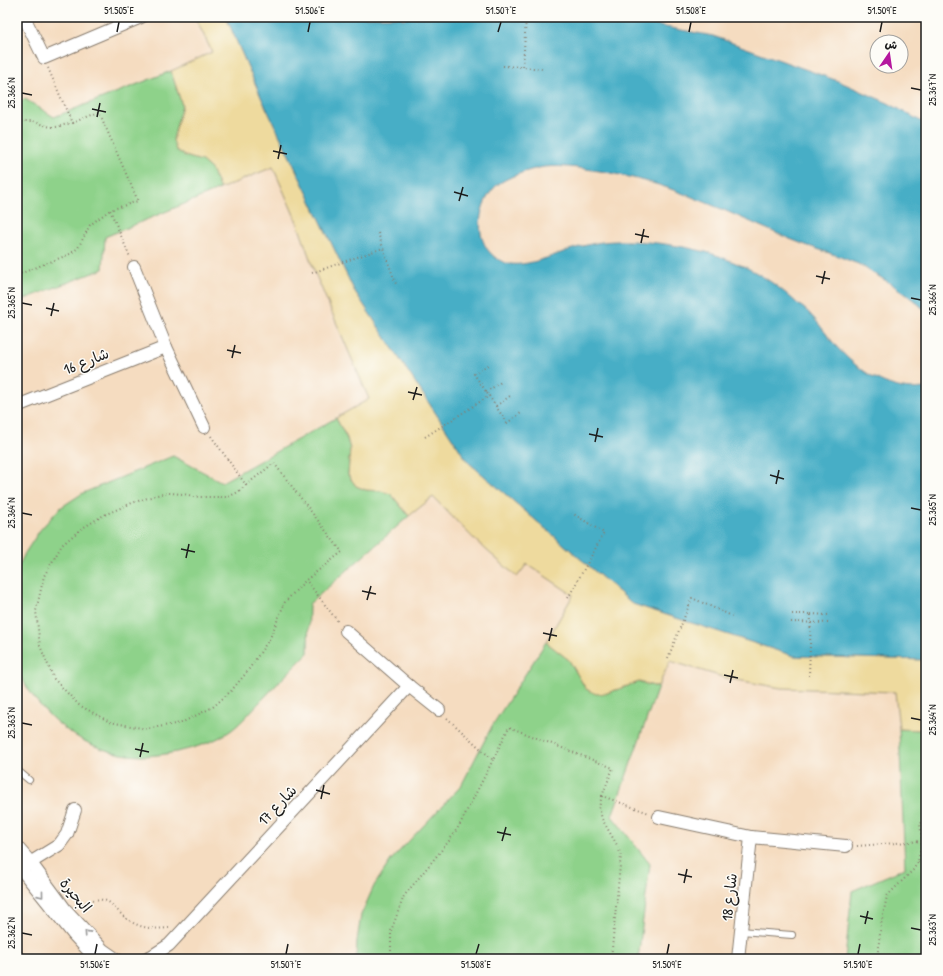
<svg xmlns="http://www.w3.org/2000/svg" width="943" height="976" font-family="'Patrick Hand','Playpen Sans Arabic',sans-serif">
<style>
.green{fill:#8ed28a;stroke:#557753}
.sand{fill:#eeda9e;stroke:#857b5d}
.water{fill:#47aec6;stroke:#326571}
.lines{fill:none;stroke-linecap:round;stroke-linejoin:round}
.lane-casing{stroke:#887c6e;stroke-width:8}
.street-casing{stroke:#887c6e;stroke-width:14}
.path{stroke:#887c6e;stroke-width:2;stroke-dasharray:1 3;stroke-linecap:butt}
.lane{stroke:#fff;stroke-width:6}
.street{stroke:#fff;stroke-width:12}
.oneway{stroke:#999}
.ticks{fill:none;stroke:#1c1c1c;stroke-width:1.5}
.labels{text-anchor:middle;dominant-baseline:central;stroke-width:3;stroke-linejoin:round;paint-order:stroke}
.street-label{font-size:15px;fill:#1c1c1c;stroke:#fdfcf7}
.neatline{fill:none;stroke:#1c1c1c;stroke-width:1.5}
.ticks-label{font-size:10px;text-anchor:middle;fill:#1c1c1c}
</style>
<rect width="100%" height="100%" fill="#fdfcf7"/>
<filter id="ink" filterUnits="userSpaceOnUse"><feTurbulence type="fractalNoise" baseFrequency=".025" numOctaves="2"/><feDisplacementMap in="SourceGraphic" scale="8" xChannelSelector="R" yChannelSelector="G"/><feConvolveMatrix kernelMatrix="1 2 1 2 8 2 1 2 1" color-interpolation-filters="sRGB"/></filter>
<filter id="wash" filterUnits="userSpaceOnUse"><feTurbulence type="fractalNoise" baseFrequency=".012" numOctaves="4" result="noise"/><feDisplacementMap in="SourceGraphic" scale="16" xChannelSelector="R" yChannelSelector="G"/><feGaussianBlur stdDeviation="0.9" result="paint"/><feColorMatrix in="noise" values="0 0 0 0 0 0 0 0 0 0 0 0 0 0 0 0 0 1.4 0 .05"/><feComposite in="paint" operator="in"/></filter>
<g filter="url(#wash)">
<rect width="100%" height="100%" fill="#f5dcc0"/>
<g class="green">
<path d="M171,71L182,105L173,140L185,156L202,161L212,170L220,189L105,237L103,269L17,302V102L25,99L54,117Z"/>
<path d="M336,418L347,439L350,449L348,475L356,486L366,490L381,491L391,494L409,516L309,604L308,653C291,670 274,687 257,705C249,713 242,722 233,729C219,740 198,747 181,751C168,754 154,756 141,756C87,755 38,717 17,668V570L25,553L40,530L60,508L83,493L173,456L222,482Z"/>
<path d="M546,642L569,660L586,689L607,693L639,682L658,687L612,816L650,864L638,959H356L357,941L361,915L374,886L391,860L461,786L492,726Z"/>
<path d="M899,729L922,730L926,731V959H845L852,891L905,868Z"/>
</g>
<path class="sand" d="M195,17H226L262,99L354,290L468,462L633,604L794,656L926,660V731L922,730L899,729L895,692L781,688L726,678L670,661L658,687L639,682L607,693L596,694L586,689L569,660L546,642L573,595L527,564L517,577L475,540L433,497L409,516L391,494L381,491L366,490L356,486L348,475L350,449L347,438L336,418L369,399L315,273L297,222L273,167L220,189L211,169L202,161L185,156L176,150L173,140L182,105L171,71L212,52Z"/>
<path class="water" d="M226,17H401L402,19L411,17H591L644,23L713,36L838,81L888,103L926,124V311C910,296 891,283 871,272C865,268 860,264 853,262C833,253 811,248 790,239C752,223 715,205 676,191C653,182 629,177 606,172C585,169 565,165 544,167C531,169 506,177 496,186C474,207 473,252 506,263C526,269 557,253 576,248C583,246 590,244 596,243C629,237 687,245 719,256C727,259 735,263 743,266C763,275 782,289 798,304C802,307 807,310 810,314C820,324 827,336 836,346C855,367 881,387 911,389C916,389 921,388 926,388V660L794,656L633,604L468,462L354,290L262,99Z"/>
</g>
<g filter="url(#ink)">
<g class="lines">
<defs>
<g id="lane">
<path d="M17,770L29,780"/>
<path d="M741,931L792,935"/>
</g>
<g id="street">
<path d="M24,17L44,58L141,17"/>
<path d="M134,267L166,347L204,427"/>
<path d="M17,406L166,347"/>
<path d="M346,631L409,686L439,710"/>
<path d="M659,817L751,837L846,846"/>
<path d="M17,847L31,863L65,909L103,950L116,959"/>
<path d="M17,864L74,935L96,959"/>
<path d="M25,866L59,845L67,834L75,810"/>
<path d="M145,959L152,956L169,945L409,686"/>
<path d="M738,959L751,837"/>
</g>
</defs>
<use href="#lane" class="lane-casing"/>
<use href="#street" class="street-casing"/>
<g class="path">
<path d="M526,17L523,67L544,69"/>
<path d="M503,66L523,67"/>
<path d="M48,68L72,123L99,112L138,201L110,210L130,257"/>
<path d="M17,124L22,122H33L51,127H56L72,123"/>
<path d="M378,233L383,248"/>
<path d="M312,273L383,248L396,284"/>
<path d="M17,275L70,254L78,248L90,225L110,210"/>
<path d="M488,365L474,374L489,396"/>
<path d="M486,392L501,382"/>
<path d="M496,406L510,396"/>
<path d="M211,436L246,485L274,463L342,552L306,580L339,623"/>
<path d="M425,437L489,396L507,423L521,413"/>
<path d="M246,485L238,492L228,497H199L183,494L169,493L157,495L132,503L104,515L81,529L62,545L44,576L36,611L40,646L54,679L79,705L110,722L146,729L181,723L213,707L231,691L247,672L270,638L285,602L306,580"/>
<path d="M568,598L604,533L572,513"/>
<path d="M792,614H811L809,677"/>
<path d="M811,614L830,615"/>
<path d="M791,622L830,623"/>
<path d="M668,658L692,598L732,616"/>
<path d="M447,718L493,760L509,727L613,768L602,796L649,813"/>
<path d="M602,796L599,807L602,819L617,845L621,855L611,959"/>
<path d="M857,846L922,841L920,823L926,822"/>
<path d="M918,862L926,866"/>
<path d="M78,905C87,902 93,898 103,900C110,901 115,908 120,913C134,927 149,930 169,928"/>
<path d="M17,946L27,959"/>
<path d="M391,959V931L404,896L435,858L449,841L459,826L493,760"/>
<path d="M877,959L881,925L887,896L913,870L918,862L922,841"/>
</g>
<use href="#lane" class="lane"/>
<use href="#street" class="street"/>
</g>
<defs><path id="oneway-chevron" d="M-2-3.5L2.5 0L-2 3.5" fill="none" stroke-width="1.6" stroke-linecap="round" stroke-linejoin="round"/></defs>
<g class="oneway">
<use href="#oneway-chevron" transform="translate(41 895) rotate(51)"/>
<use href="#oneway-chevron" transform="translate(87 933) rotate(-132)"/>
</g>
</g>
<path class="ticks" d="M117,32L119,22M308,32L310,22M498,32L501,22M689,32L691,22M880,32L882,22M911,88L921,90M22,93L32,95M92,109L106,112M97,117L100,103M273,151L287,154M278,159L281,145M454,192L468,196M459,201L463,187M635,234L649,237M641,243L644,229M816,276L830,279M822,284L825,271M911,298L921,300M22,303L32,305M46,308L59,311M51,316L54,303M227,350L241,353M232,358L235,345M408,392L422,395M413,400L417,387M589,434L603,437M595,442L598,428M770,475L784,479M776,484L779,470M911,508L921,510M22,513L32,515M181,549L195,552M186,558L189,544M362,591L376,594M367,600L371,586M543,633L557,636M549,641L552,628M724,675L738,678M730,683L733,670M911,718L921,720M22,723L32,725M135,749L149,752M140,757L143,743M316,790L330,794M321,799L324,785M497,832L511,835M502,841L506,827M678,874L692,877M684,883L687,869M860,916L873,919M865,924L868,911M911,928L921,930M22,933L32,935M95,954L97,944M286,954L288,944M476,954L479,944M667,954L669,944M858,954L860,944"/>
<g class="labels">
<g class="street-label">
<text transform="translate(86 361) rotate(-22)">شارع 16</text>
<text transform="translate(277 805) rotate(-47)">شارع 17</text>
<text transform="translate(76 895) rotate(50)">البحيرة</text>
<text transform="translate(729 897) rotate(-84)">شارع 18</text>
</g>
</g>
<rect width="943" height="976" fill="none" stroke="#fdfcf7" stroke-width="44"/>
<g transform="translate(889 54) rotate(13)"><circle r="19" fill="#fdfcf7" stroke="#a3a29f"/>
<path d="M0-3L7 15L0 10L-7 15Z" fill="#b5179e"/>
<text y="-6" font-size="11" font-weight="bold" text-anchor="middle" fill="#1c1c1c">ش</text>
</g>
<rect x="22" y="22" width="899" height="932" class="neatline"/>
<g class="ticks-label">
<text x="119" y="14">51.505°E</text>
<text x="310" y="14">51.506°E</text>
<text x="501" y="14">51.507°E</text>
<text x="691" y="14">51.508°E</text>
<text x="882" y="14">51.509°E</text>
<text transform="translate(932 90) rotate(-90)" y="4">25.367°N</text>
<text transform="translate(11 93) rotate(-90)" y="4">25.366°N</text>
<text transform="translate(932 300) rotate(-90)" y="4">25.366°N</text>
<text transform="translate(11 303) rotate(-90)" y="4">25.365°N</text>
<text transform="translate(932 510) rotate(-90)" y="4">25.365°N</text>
<text transform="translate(11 513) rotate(-90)" y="4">25.364°N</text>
<text transform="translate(932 720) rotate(-90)" y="4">25.364°N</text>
<text transform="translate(11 723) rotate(-90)" y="4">25.363°N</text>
<text transform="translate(932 930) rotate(-90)" y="4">25.363°N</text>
<text transform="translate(11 933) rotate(-90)" y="4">25.362°N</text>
<text x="95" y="968">51.506°E</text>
<text x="286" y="968">51.507°E</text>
<text x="476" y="968">51.508°E</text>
<text x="667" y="968">51.509°E</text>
<text x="858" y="968">51.510°E</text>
</g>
</svg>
